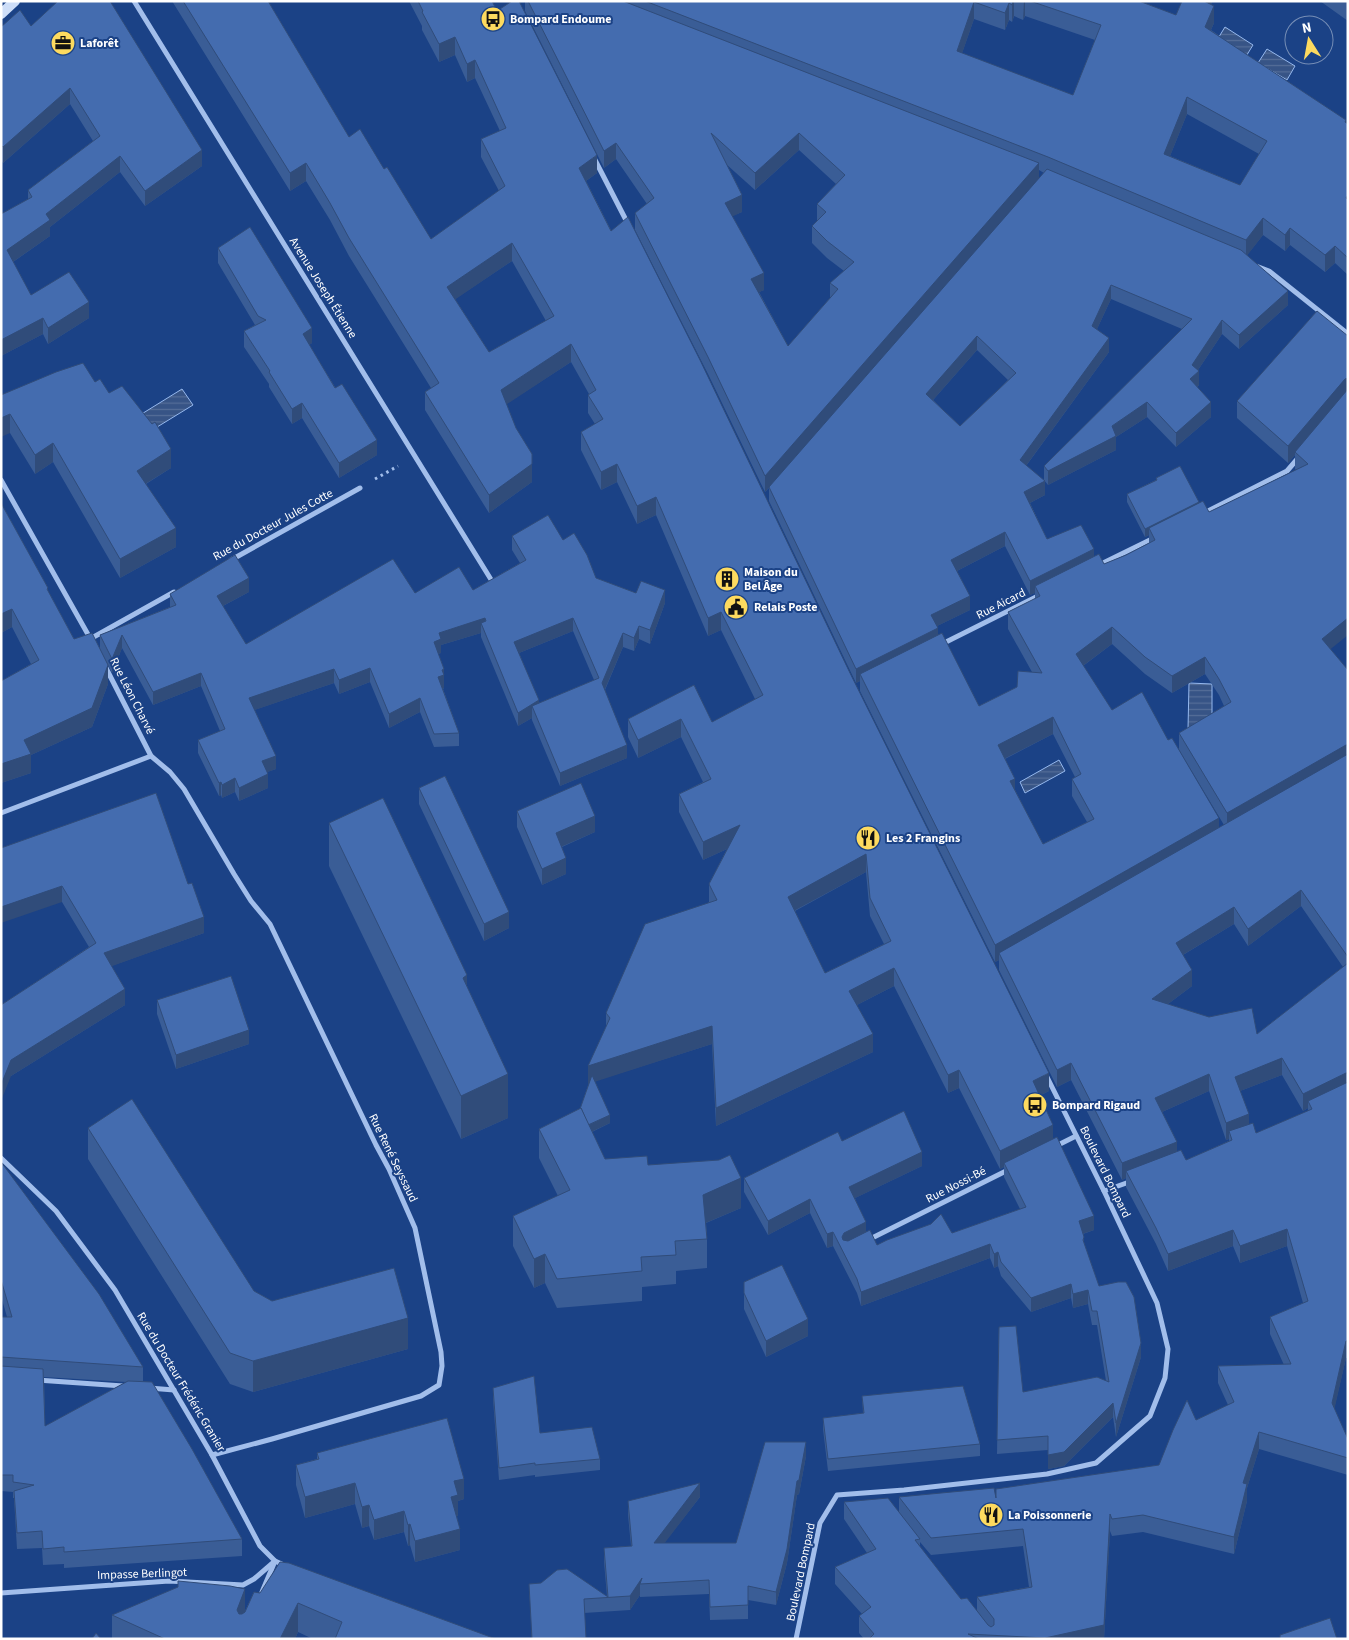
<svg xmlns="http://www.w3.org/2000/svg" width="1349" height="1640" font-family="'Source Sans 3',sans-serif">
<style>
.water{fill:url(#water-rules);stroke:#95b8ee}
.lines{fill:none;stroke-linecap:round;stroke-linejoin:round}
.path{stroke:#a2beeb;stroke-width:3;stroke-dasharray:2.5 4;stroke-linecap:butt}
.street{stroke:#a2beeb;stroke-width:5}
.secondary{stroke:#cedef8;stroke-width:10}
.wall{fill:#3a5d96;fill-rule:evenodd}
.shaded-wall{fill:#304c7a}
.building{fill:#446caf;stroke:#304c7a;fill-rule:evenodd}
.labels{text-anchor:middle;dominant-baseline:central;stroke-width:4;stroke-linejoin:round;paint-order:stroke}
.poi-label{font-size:12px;font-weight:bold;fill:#fff;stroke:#1b4286;text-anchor:start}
.street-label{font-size:12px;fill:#fff;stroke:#1b4286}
</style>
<defs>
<pattern id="water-rules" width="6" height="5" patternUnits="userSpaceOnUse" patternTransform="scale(1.25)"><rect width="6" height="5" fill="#375486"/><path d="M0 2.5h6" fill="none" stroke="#556e98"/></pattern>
</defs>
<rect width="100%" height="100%" fill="#1b4286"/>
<g class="water">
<path d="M1225,27L1253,45L1245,58L1217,40Z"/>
<path d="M1267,49L1295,66L1287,80L1258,63Z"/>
<path d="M182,389L193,405L149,432L140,415Z"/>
<path d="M1189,683L1212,684V730L1188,729Z"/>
<path d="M1059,760L1065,771L1025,793L1020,782Z"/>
</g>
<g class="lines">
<path class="path" d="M375,479L398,466"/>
<g class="street">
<path d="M134,1L495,586"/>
<path d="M594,158L628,224"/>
<path d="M1256,266L1269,271L1348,334"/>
<path d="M1,480L90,638"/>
<path d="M1204,513L1287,471L1299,457"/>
<path d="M231,560L360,488"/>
<path d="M1099,565L1154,538"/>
<path d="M90,639L174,592"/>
<path d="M940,645L1040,595"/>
<path d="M106,668L151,756L170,772L184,789L234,874L251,901L270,924L376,1145L389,1169L415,1228L441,1352L442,1366L439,1385L421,1396L272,1439L212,1455"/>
<path d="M1,813L151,756"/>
<path d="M1056,1146L1076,1136"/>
<path d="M1,1158L56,1211L115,1290L212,1455L260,1546L275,1561L262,1592"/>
<path d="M1104,1191L1132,1181"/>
<path d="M868,1240L1008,1170"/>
<path d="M37,1380L123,1386"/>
<path d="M149,1388L174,1390"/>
<path d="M1,1593L169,1581L243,1585L254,1579L275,1561L286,1566"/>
<path d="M796,1639L820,1523L837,1495L904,1490L1047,1474L1096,1463L1150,1416L1165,1378L1168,1349L1157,1303L1104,1191L1046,1075"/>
</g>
<path class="secondary" d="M1,14L15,1"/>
</g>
<g class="wall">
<path d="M172,1H268L349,137L384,169L431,239L499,191L481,157V139L500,131L475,78L467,82L455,55L439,62L422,30V26L409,1H492L497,11L597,173L586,181L1049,1091L1039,1096L1053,1138L1094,1230L1083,1234L1084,1245L1099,1286L1141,1357L1116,1437L1113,1417L1064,1466L1048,1469V1450L997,1454L999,1327L1023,1392L1106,1381L1097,1325H1092L1088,1304L1073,1308L1071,1298L1031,1312L1001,1276L998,1266L994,1268L990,1258L861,1306L857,1293L833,1246L827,1248L810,1213L768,1235L744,1192V1178L842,1141L922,1166L855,1198L866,1232L877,1245L952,1233L1020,1209L1004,1177V1167L1000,1169L959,1088L948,1093L894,986L857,1005L873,1052L716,1126L712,1044L595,1081L610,1123L592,1132L605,1159L648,1165L741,1208L706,1223L707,1239V1268L676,1271V1284L642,1287V1301L557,1308L545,1283L534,1288L513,1246V1216L558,1196L539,1158V1129L580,1109L589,1083L588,1084L606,1027V1013L709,902V884L727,849L703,860L679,812V794L703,782L681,737L638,758L628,737V719L694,685L712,722L755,699L721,630L708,636L656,515L637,524L617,482L601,490L581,450V432L595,424L588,413V395L589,394L571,362L506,404L532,482L489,513L425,410V392L431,388L349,256L330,220L306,181L290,191ZM512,261L546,321L489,352L455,299ZM866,872L870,916L884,944L825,973L795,911Z"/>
<path d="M525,1H1139L1176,15L1182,1H1213L1211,4L1214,23L1211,30L1348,124V275L1335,263L1325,272L1290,245L1285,251L1263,235L1247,255L1288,305L1239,349L1222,334L1198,370L1199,385L1197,387L1211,417L1176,447L1147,417L1116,437V450L1048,485L1044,480V466L1182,329L1111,299L1097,329L1109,352L1026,466L1045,495L1030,503L1047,539L1094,556L1104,564L1126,555L1149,543V535L1145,537L1127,502V494L1156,480V478L1199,503L1209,512L1296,470L1295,469V455L1288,463L1237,418V401L1317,311L1330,649L1348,670V1358H1346L1334,1409L1348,1439V1475L1259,1449L1247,1488V1501L1234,1554L1143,1532L1112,1536L1110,1531L1104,1639H864L859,1633V1616L862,1614L835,1584V1567L867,1553L844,1519V1502L899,1511V1497L996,1498L1159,1465L1196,1420L1228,1405L1218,1383V1366L1284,1365L1270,1334V1317L1303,1303L1287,1246L1240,1263L1233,1246L1168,1271L1156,1244L1126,1187V1178L1122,1180L1071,1080L1057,1087L999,970V960L995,962L860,691V681L856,683L769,501V488L765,492L708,374L635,230V213L647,204L616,159L604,168L525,11ZM1014,16L1023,20L1025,16L1095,40L1073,95L962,53L974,19L1005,30L1009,20L1012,22ZM1187,114L1259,154L1240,185L1170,156ZM799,150L836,184L817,204V221L812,226V243L827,258L844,271L830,283V298L788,346L759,292L764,290L732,216L742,212L726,164L755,190ZM1039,170L1044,173L1039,179ZM977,350L1008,380L960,426L933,400ZM1005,546L1030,595L1035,593V599L1008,612V629L1032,672L1017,687L979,706L938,635L937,626L970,610L957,571ZM1112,644L1145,674L1172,693L1205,674L1219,695L1224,706L1179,733V750L1224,825L1219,828L1168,740L1112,710L1083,666ZM1053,734L1075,777L1072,779V796L1087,822L1043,844L1015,790L1005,759ZM1301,906L1343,967L1257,1034L1168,1004L1192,986L1183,955L1234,924L1248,946ZM1282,1075L1303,1111L1308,1108V1111L1256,1133L1249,1124L1240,1091ZM1209,1091L1226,1140L1229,1139V1141L1186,1160L1177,1151L1162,1112ZM920,1542L931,1555L1023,1546L1029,1587L977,1597V1611L961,1599L957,1594L920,1547Z"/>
<path d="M1320,1H1348V21Z"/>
<path d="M31,26L202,166L145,206L120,172L50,227V236L13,262L31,295L89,318L48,344L43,334L1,356V214L28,199V190L93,141L70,104L3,163L1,160V27Z"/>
<path d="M218,248L312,343L309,345L377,455L339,478L302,418L292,424L269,387V384L244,347V331L255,325L218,263Z"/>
<path d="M95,382L109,393L171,468L146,484L176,547L120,578L53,462L35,474L10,433L1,395Z"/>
<path d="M1,503L48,588V591L74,639L100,648V635L170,607V594L249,592L223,606L246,644L415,593L473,590L520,563L512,550V536L563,540L596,578L636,593L665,603L650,644L639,639L634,651L623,647L605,690L627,758L560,786L532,720V718L518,726L481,637V633L441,645V653L438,654L444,669V688L443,689L459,733V746L434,747L420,712L389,728L370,682L339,694L334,683L254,710L276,769L267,772L268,788L239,801L235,792L222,798L221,795L219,796L198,753V740L220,731L201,686L153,705L122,648L112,673L108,665V684L92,727L31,755V773L1,783V681L31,664L12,627L1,633ZM573,631L594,680L539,703L519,653Z"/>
<path d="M419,788L509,928L484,941L419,804Z"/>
<path d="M517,811L595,832L562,847L566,874L542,885L517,827Z"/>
<path d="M329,823L467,986L508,1118L461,1139L329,866Z"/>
<path d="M1,848L204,933L111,966L125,1005L11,1076L1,1005L89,947L62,902Z"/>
<path d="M157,1000L249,1044L176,1069L157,1014Z"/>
<path d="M88,1128L254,1291L272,1301L408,1349L253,1392L230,1384L88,1159Z"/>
<path d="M1,1162L143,1367V1381L242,1539V1556L64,1568V1564L43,1565L42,1548L17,1549L14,1498H13V1492L1,1491V1317H7L1,1296ZM44,1377L126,1382L45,1426Z"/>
<path d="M744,1282L808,1336L766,1357L744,1309Z"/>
<path d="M493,1388L540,1433L600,1459V1470L535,1477V1475L499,1480L493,1399Z"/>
<path d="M862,1396L980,1444V1456L828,1471L823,1429V1418L863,1413Z"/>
<path d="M317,1453L464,1499L458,1501V1516H457L460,1550L415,1562L410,1545L408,1546L404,1532L374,1540L369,1526L362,1528L355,1504L305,1518L296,1485V1465L317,1459Z"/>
<path d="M806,1456L799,1494L797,1495L787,1563L776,1605L748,1600V1619L710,1620L709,1594L640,1597V1595L630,1610L584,1613L586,1639H532L529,1584L607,1596L604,1562V1548L631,1546L628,1515V1501L700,1497L664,1543H736Z"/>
<path d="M254,1592L496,1639H313L298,1632L295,1639H112V1615L245,1611Z"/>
</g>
<g class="shaded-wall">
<path d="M1013,1H1014V16L1012,22V5Z"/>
<path d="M1024,1H1025V16L1023,20Z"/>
<path d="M1201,1H1213L1201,16Z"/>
<path d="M974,2V19L957,68V51Z"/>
<path d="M1009,3V20L1005,30V13Z"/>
<path d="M1214,6V23L1205,43V27Z"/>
<path d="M455,37V55L439,62V44Z"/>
<path d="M475,60V78L467,82V64Z"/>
<path d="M70,88V104L3,163V147Z"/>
<path d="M1187,97V114L1164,171V154Z"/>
<path d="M799,133V150L755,190V173Z"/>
<path d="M616,143V159L604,168V151Z"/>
<path d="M202,150V166L145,206V191Z"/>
<path d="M597,155V173L579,186V168Z"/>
<path d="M120,156V172L50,227V236L7,266V250L46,214Z"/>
<path d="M306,163V181L290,191V173Z"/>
<path d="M1039,163V180L765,492V476Z"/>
<path d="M742,195V212L725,220V203Z"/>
<path d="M1263,218V235L1246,257V240Z"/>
<path d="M1290,228V245L1285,251V235Z"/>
<path d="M512,243V261L447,305V287Z"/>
<path d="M1335,246V263L1325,272V255Z"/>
<path d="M764,273V290L751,296V279Z"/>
<path d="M1111,285V299L1092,340V326Z"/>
<path d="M1288,291V305L1239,349V335Z"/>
<path d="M89,302V318L48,344V328Z"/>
<path d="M43,318V334L1,356V340Z"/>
<path d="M1222,320V334L1194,376L1199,371V385L1190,393V379L1192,365Z"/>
<path d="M312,328V343L303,349V334Z"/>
<path d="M977,336V350L926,408V394Z"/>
<path d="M1109,338V352L1020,474V460Z"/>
<path d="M571,344V362L501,408V390Z"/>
<path d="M1348,378V395L1295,452V455L1288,463V446L1345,379Z"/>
<path d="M1147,402V417L1116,437V450L1048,485V471Z"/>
<path d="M1211,402V417L1176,447V433Z"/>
<path d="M302,403V418L292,424V409Z"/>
<path d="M10,414V433L1,437V418Z"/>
<path d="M377,440V455L339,478V463Z"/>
<path d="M53,443V462L35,474V455Z"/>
<path d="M171,449V468L137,489V471Z"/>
<path d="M532,464V482L489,513V495Z"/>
<path d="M617,464V482L601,490V472Z"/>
<path d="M1045,481V495L1024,506V492Z"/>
<path d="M656,497V515L637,524V506Z"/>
<path d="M1199,502V510L1149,528V535L1145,537V529Z"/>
<path d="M176,528V547L120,578V559Z"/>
<path d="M1005,532V546L951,574V560Z"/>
<path d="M1094,549V563L1035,586V593L1030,595V581Z"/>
<path d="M249,578V592L217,609V596Z"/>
<path d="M665,590V603L650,644V630Z"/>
<path d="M970,596V610L931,629V615Z"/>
<path d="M12,609V627L1,633V614Z"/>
<path d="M721,612V630L708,636V618Z"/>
<path d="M485,618V631L481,623V633L441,645V653L434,656V642L439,633Z"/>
<path d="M573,618V631L514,655V642Z"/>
<path d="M1348,618V635L1322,656V639Z"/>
<path d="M639,626V639L634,651V638Z"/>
<path d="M1112,627V644L1076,671V654Z"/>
<path d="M938,628V642L860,674V681L856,683V669Z"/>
<path d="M623,633V647L602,696V683Z"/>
<path d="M122,635V648L112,673V659Z"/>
<path d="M1205,657V674L1172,693V676Z"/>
<path d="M108,665V684L92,727L31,755V773L1,783V764L24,740Z"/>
<path d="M370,668V682L339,694V680Z"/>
<path d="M334,669V683L249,712V698Z"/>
<path d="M444,669V688L438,690V677L442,670Z"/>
<path d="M201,673V686L153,705V692Z"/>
<path d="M420,698V712L389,728V714Z"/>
<path d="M539,700V714L532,706V718L518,726V713Z"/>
<path d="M1053,717V734L998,762V745Z"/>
<path d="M681,719V737L638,758V740Z"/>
<path d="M627,745V758L560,786V773Z"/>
<path d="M1346,745V762L1227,830V813Z"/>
<path d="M276,756V769L262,774V761Z"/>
<path d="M268,774V788L239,801V788Z"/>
<path d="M235,778V792L222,798V785Z"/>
<path d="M1015,779V795L1010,781Z"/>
<path d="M221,782V795L219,796V783Z"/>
<path d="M595,816V832L556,849V833Z"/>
<path d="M1219,818V834L999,953V960L995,962V945Z"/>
<path d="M740,825V843L703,860V842Z"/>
<path d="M866,854V872L788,914V897Z"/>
<path d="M566,858V874L542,885V869Z"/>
<path d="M62,886V902L1,923V907Z"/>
<path d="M1301,890V906L1248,946V929Z"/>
<path d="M1234,907V924L1176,959V943Z"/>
<path d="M509,912V928L484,941V924Z"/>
<path d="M204,917V933L104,969V953Z"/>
<path d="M894,968V986L849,1009V991Z"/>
<path d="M1192,970V986L1152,1016V999Z"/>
<path d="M467,975V1018L463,978Z"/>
<path d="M125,989V1005L11,1076L1,1101V1085L11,1060Z"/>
<path d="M712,1026V1044L588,1084V1066Z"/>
<path d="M249,1030V1044L176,1069V1055Z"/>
<path d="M873,1034V1052L716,1126V1108Z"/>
<path d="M1282,1058V1075L1235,1093V1077Z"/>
<path d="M1071,1063V1080L1057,1087V1070Z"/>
<path d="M959,1070V1088L948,1093V1075Z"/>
<path d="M1049,1073V1091L1033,1099V1081Z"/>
<path d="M1346,1073V1090L1308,1101V1108L1303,1111V1094Z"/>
<path d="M508,1074V1118L461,1139V1096Z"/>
<path d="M1209,1074V1091L1155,1115V1098Z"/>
<path d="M1249,1114V1131H1229V1139L1226,1140V1123Z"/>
<path d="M610,1115V1123L570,1142V1134Z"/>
<path d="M1053,1125V1143L1004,1163V1167L1000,1169V1151Z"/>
<path d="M1177,1142V1159L1126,1171V1178L1122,1180V1163Z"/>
<path d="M922,1152V1166L849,1201V1187Z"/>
<path d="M741,1178V1208L703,1224V1195Z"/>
<path d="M810,1199V1213L768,1235V1221Z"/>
<path d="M1094,1216V1230L1079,1235V1221Z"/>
<path d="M866,1222V1236L844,1247L842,1237L844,1233Z"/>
<path d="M1287,1229V1246L1240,1263V1246Z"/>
<path d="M1233,1230V1246L1168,1271V1254Z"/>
<path d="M833,1232V1246L827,1248V1234Z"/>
<path d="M990,1244V1258L861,1306V1292Z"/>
<path d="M998,1252V1266L994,1268V1254Z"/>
<path d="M545,1254V1283L534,1288V1259Z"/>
<path d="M1071,1284V1298L1031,1312V1298Z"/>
<path d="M1088,1290V1304L1073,1308V1294Z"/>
<path d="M408,1318V1349L253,1392V1361Z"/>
<path d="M808,1319V1336L766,1357V1341Z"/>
<path d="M1346,1341V1358L1332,1420V1403Z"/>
<path d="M1141,1343V1357L1116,1437V1423Z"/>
<path d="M1113,1403V1417L1064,1466L1048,1469V1455Z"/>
<path d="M1259,1432V1449L1247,1488V1501L1234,1554V1537L1243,1483Z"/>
<path d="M806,1442V1456L799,1494L797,1495L787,1563L776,1605V1592L797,1481Z"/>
<path d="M464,1479V1499L458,1501V1516L451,1518V1497L454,1481Z"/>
<path d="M355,1483V1504L305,1518V1497Z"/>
<path d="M700,1483V1497L654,1557V1543Z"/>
<path d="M369,1505V1526L362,1528V1507Z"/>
<path d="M404,1511V1532L374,1540V1520Z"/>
<path d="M1110,1514V1531L1104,1639H1045Z"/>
<path d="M410,1524V1545L408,1546V1525Z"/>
<path d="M460,1529V1550L415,1562V1541Z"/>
<path d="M642,1578L640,1584V1595L630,1610V1596Z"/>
<path d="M245,1589V1619L237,1639V1610Z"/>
<path d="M298,1603V1632L295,1639H280Z"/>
</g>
<g class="building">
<path d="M58,1H110L202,150L145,191L120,156L46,214L50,220L7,250L31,295L69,272L89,302L48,328L43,318L1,340V214L32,197L28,190L100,136L70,88L3,147L1,145V27L20,10L31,26Z"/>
<path d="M183,1H268L349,137L360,129L384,169L387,167L431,239L505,186L481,139L506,128L475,60L467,64L455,37L439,44L422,12L423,11L418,1H492L497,11L512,1H519L597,155L579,168L611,231L628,217L700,360L850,673L1049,1073L1033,1081L1053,1125L1000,1151L959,1070L948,1075L894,968L849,991L873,1034L716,1108L712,1026L588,1066L610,1018L606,1013L645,924L717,900L709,884L740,825L703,842L679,794L711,779L681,719L638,740L628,719L694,685L712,722L763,695L721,612L708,618L656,497L637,506L617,464L601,472L581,432L603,419L588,395L596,390L571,344L501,390L516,428L532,454V464L489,495L425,392L439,383L349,238L330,203L306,163L290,173ZM512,243L554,316L489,352L447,287ZM866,854L870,898L891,941L825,973L788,897Z"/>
<path d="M528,1H623L1039,163L765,476L708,357L635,213L654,198L616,143L604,151ZM711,133L755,173L799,133L845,175L817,204L826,212L812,226L827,241L854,262L830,283L838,289L788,346L751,279L764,273L725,203L742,195Z"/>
<path d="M645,1H1013L1012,5L1009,3L1005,13L974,2L957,51L1073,95L1101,25L1030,1H1139L1176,15L1182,1H1204L1214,6L1205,27L1346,120L1345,122L1348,124V195L1346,198L1348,200V258L1335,246L1325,255L1290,228L1285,235L1263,218L1246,240L1048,157ZM1187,97L1267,141L1240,185L1164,154Z"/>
<path d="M1047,169L1241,250L1288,291L1239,335L1222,320L1192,365L1199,371L1190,379L1211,402L1176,433L1147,402L1112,426L1116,436L1048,471L1044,466L1192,319L1111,285L1092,326L1109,338L1020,460L1045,481L1024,492L1047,539L1081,525L1094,549L1030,581L1005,532L951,560L970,596L931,615L938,628L856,669L769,487ZM977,336L1016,373L960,426L926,394Z"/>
<path d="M250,227L312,328L303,334L335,388L342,384L377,440L339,463L302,403L292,409L269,372L270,371L244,331L266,320L258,316L218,248Z"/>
<path d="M1317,311L1348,336V378L1345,379L1288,446L1237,401Z"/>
<path d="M83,363L95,382L100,379L109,393L122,386L152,424L155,422L171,449L137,471L176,528L120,559L53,443L35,455L10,414L1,418V395L56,372Z"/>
<path d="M1348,389V618L1322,639L1348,670V745H1346L1227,813L1179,733L1231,702L1219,679L1205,657L1172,676L1145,657L1112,627L1076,654L1112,710L1142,692L1168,740L1172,738L1219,818L995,945L860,674L942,633L979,706L1017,687L1018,671L1042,673L1008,612L1040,596L1035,586L1099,554L1104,564L1126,555L1155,540L1149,528L1203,501L1209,512L1308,464L1295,452ZM1053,717L1081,774L1072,779L1094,819L1043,844L1010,781L1015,779L998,745Z"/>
<path d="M1180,466L1199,502L1145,529L1127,494L1157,480L1156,478Z"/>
<path d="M1,503L48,588L47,589L74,639L92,633L108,665L92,708L24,740L31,754L1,764V681L39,660L12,609L1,614Z"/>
<path d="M548,515L563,540L574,533L587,555L596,578L636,593L641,581L665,590L650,630L639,626L634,638L623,633L602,683L627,745L560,773L532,706L599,678L573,618L514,642L539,700L518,713L481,623L486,621L485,618L439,633L441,639L434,642L444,669L442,670L444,675L438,677L459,733L434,734L420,698L389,714L370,668L339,680L334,669L249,698L276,756L262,761L268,774L239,788L235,778L222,785L221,782L219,783L198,740L225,729L201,673L153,692L122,635L112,659L100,635L176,605L170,594L235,555L249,578L217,596L246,644L393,559L415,593L459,567L473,590L526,560L512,536Z"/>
<path d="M1348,754V957L1301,890L1248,929L1234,907L1176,943L1192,970L1152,999L1209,1017L1252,1008L1257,1034L1348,963V1073H1346L1303,1094L1282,1058L1235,1077L1249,1114L1226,1123L1209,1074L1155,1098L1177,1142L1122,1163L1071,1063L1057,1070L999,953Z"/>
<path d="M445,776L509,912L484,924L419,788Z"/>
<path d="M581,783L595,816L556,833L566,858L542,869L517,811Z"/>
<path d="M156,793L188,884L192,883L204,917L104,953L125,989L11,1060L1,1085V1005L96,943L62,886L1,907V848Z"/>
<path d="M383,798L467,975L463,978L508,1074L461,1096L329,823Z"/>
<path d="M231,976L249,1030L176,1055L157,1000Z"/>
<path d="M592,1075L610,1115L588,1125L581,1108L580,1109Z"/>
<path d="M1348,1082V1341H1346L1332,1403L1348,1439V1458L1259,1432L1243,1483L1247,1484L1234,1537L1143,1515L1112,1519L1110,1514L1104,1625L1045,1638L968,1634L979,1639H869L874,1634L859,1616L871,1607L835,1567L876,1549L844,1502L888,1498L920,1539L915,1540L957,1594L961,1599L967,1598L988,1625L991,1627L994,1625V1619L977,1597L1032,1587L1023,1529L931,1538L899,1497L994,1488L996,1498V1489L1159,1465L1173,1430L1187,1400L1196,1420L1234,1402L1218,1366L1291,1364L1270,1317L1308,1301L1287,1229L1240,1246L1233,1230L1168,1254L1156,1228L1126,1171L1181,1150L1186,1160L1232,1140L1229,1131L1253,1123L1256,1133L1312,1109L1308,1101Z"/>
<path d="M132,1099L254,1291L272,1301L394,1268L408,1318L253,1361L230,1353L88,1128Z"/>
<path d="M581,1108L605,1159L647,1156L648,1165L719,1160L730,1155L741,1178L703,1195L707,1239L675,1241L676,1255L641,1257L642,1271L557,1279L545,1254L534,1259L513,1216L570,1190L539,1129Z"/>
<path d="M904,1111L922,1152L849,1187L866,1222L844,1233L842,1237L843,1240L848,1241L870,1230L877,1245L887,1240L931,1224L941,1214L952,1233L1026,1207L1004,1163L1057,1137L1094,1216L1079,1221L1084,1237L1083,1240L1099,1286L1118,1282H1126L1134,1297L1141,1343L1116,1423L1113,1403L1064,1452L1048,1455V1436L997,1440L999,1327L1016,1326L1023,1392L1097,1377L1109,1382L1097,1311H1092L1088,1290L1073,1294L1071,1284L1031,1298L1001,1262L998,1252L994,1254L990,1244L861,1292L857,1279L833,1232L827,1234L810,1199L768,1221L744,1178L838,1132L842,1141Z"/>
<path d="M1,1162L99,1294L143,1367L1,1357V1317H12L1,1280Z"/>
<path d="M782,1265L808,1319L766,1341L744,1293V1282Z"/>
<path d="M1,1366L43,1369L45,1426L128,1381L152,1382L192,1449L242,1539L64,1552V1547L43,1549L42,1531L17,1533L14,1491L34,1485L13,1482V1475H1Z"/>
<path d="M534,1376L540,1433L592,1427L600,1459L535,1465V1463L499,1468L493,1388Z"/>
<path d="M963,1386L980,1444L828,1459L823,1418L864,1413L862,1396Z"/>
<path d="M447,1418L464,1479L454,1481L458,1495L451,1497L460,1529L415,1541L410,1524L408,1525L404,1511L374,1520L369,1505L362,1507L355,1483L305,1497L296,1465L319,1459L317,1453Z"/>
<path d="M765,1442H806L799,1480L797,1481L787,1549L776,1592L748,1586V1605L710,1607L709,1580L640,1584L642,1578L630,1596L584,1599L586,1638L532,1639L529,1584L541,1583L557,1570L567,1569L608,1597L604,1548L632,1546L628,1501L700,1483L654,1543H736Z"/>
<path d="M280,1562L289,1563L496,1639H335L342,1622L298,1603L280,1639H165L112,1615L178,1587V1581L230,1586L245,1589L237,1610L239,1614H242L245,1612L254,1592L260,1593Z"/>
<path d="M1330,1618L1337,1639H1280V1635Z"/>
<path d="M96,1633L101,1639H92Z"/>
</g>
<defs>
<symbol id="bus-disc" viewBox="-11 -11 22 22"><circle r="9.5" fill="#fdda5f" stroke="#1b4286"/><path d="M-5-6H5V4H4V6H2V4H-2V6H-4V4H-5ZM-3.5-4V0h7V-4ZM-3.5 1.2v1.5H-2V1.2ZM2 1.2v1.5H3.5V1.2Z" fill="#111"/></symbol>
<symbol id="office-disc" viewBox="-11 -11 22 22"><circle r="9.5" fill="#fdda5f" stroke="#1b4286"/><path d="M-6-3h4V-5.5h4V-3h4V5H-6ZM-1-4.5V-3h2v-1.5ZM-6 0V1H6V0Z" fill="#111"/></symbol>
<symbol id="building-disc" viewBox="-11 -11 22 22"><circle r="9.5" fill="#fdda5f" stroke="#1b4286"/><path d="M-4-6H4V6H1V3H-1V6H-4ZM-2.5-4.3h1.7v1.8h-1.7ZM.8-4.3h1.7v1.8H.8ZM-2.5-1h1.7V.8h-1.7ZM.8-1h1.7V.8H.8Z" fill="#111"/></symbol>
<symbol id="civic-disc" viewBox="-11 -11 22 22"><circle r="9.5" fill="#fdda5f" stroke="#1b4286"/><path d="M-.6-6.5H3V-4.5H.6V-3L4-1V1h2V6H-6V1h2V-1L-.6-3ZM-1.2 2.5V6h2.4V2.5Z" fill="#111"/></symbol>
<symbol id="restaurant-disc" viewBox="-11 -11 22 22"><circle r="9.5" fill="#fdda5f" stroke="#1b4286"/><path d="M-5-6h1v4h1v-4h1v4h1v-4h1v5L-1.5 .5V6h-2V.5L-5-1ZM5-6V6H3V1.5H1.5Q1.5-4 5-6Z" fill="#111"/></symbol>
</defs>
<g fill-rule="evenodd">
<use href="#bus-disc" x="479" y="5" width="28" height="28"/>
<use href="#office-disc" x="49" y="29" width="28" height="28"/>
<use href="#building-disc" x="713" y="565" width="28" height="28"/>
<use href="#civic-disc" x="722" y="593" width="28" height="28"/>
<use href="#restaurant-disc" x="854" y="824" width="28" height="28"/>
<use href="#bus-disc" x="1021" y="1091" width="28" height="28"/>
<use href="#restaurant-disc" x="977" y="1501" width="28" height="28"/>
</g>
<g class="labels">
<g class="poi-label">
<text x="510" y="19">Bompard Endoume</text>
<text x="80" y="43">Laforêt</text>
<text x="744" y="572">Maison du<tspan x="744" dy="14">Bel Âge</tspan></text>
<text x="754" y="607">Relais Poste</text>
<text x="886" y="838">Les 2 Frangins</text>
<text x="1052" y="1105">Bompard Rigaud</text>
<text x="1008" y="1515">La Poissonnerie</text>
</g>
<g class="street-label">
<text transform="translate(323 288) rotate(58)">Avenue Joseph Étienne</text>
<text transform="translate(273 525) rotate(-29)">Rue du Docteur Jules Cotte</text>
<text transform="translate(1001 604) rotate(-27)">Rue Aicard</text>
<text transform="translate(132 696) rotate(63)">Rue Léon Charvé</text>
<text transform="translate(393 1158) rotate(64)">Rue René Seyssaud</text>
<text transform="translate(1105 1172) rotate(64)">Boulevard Bompard</text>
<text transform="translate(956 1185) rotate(-27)">Rue Nossi-Bé</text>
<text transform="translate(181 1382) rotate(59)">Rue du Docteur Frédéric Granier</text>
<text transform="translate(801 1572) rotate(-78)">Boulevard Bompard</text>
<text transform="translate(142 1574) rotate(-2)">Impasse Berlingot</text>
</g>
</g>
<rect width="1349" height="1640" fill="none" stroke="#ffffff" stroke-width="5"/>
<g transform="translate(1309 40) rotate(349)"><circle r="24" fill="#1b4286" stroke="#768eb6"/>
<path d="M0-4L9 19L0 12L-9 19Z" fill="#fdda5f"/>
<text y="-8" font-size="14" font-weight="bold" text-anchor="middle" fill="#ffffff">N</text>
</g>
</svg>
